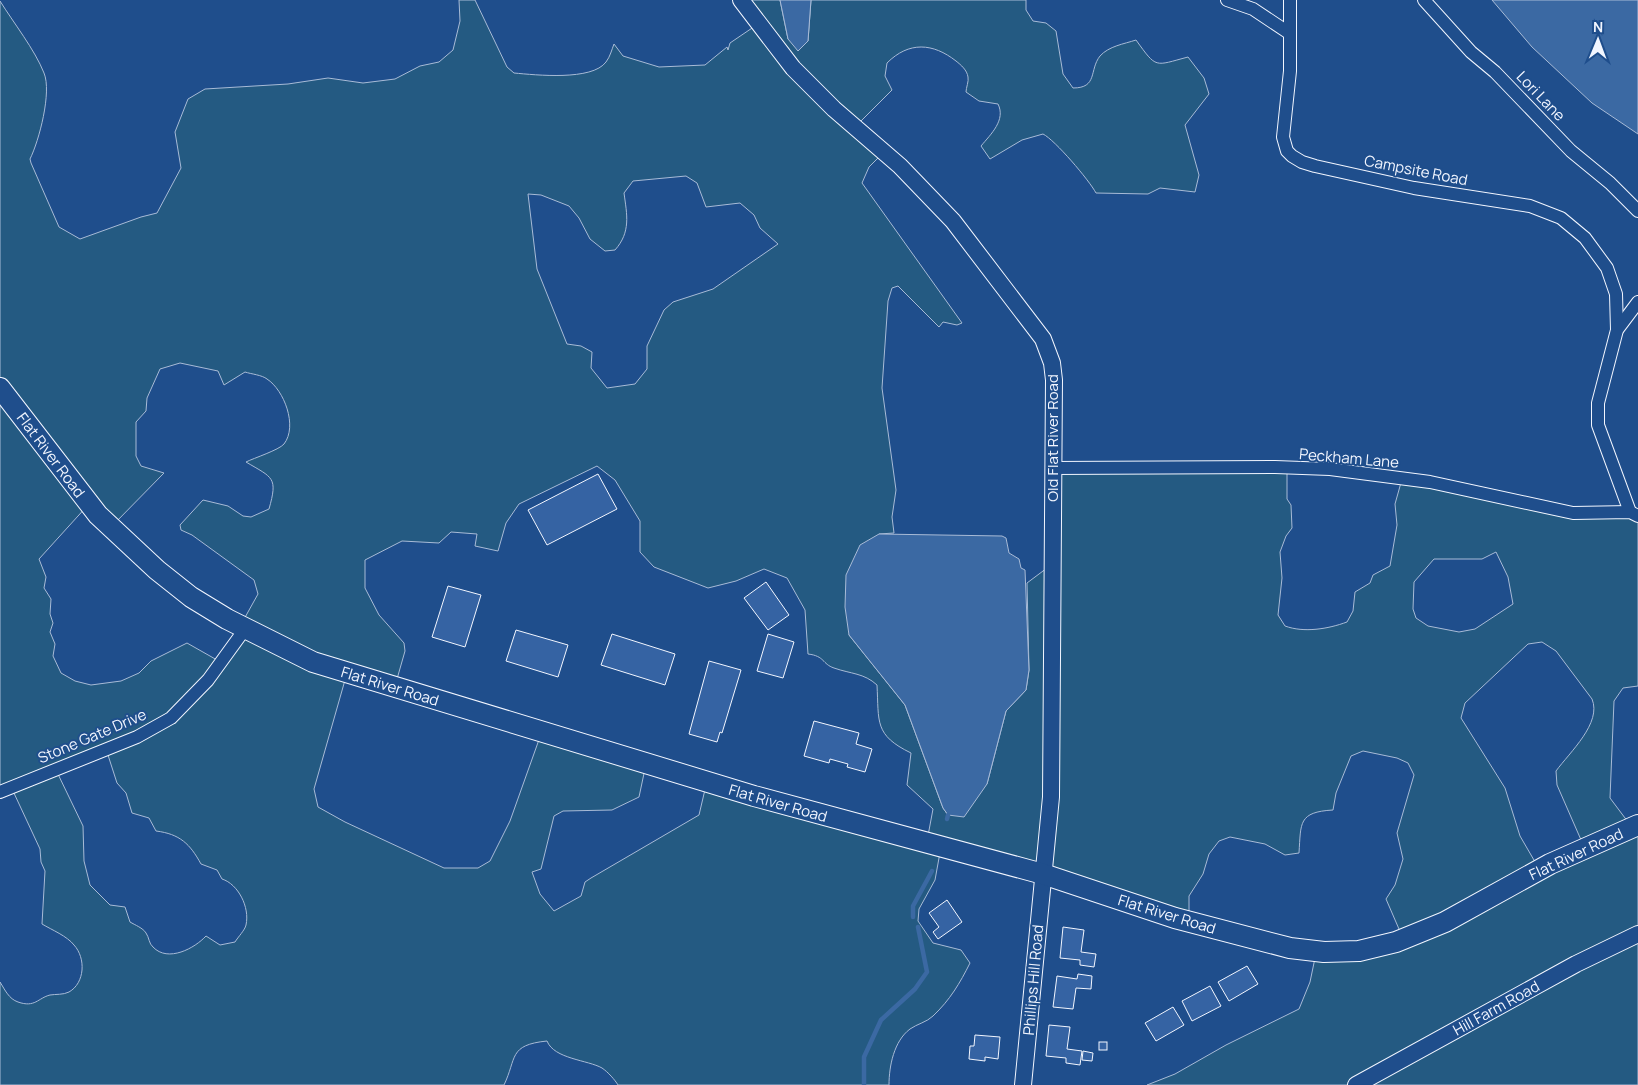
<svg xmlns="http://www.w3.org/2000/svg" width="1638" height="1085" font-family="Manrope,sans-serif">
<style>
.green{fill:#245a82;stroke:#a8bbd7;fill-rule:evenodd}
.water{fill:#3b69a3;stroke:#a8bbd7}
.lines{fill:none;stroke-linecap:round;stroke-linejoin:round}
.stream{stroke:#3b69a3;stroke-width:4.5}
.building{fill:#3563a3;stroke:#f2f6ff}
.minor-casing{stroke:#f2f6ff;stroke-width:14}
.tertiary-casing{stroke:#f2f6ff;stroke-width:18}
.primary-casing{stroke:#f2f6ff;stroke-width:22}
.minor{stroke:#1f4e8c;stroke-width:12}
.tertiary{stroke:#1f4e8c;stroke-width:16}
.primary{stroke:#1f4e8c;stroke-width:20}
.labels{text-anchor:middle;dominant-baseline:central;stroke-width:4;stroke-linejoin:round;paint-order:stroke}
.street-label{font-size:15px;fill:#f2f6ff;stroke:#1f4e8c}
</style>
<rect width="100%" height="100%" fill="#1f4e8c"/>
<path class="green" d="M459,0H475L507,67L514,73C536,75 592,81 606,62C610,57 612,49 614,44L623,56L659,67L705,65L727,47L728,50L730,43L758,24L743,0H780L788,39L808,41L811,0H1026V10L1033,21L1046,23L1056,31L1063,74L1073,88C1098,88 1089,70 1100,56C1109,46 1124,44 1136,40C1157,69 1154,66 1188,57L1204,78L1209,94L1185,125L1199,175L1195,192L1160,188L1148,194L1096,193C1089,180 1055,140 1043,134L1022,140L990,159L981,146C991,134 1006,120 998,104L979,101L966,92C966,88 969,81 968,77C967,70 961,65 956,61C933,43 909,41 887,63L885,76L892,90L857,125L884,152L869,167L862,183L962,323L957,325L943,322L939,327L898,286L892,288L888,301L882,388L896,490L892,517L894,533L879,534L849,635L905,705L943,808L948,815L987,784L1006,711L1026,690L1029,670L1027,583L1051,565L1054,466L1287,468V499L1291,505L1292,528L1286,536L1280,552L1282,578L1278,615L1285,626C1304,633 1328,629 1347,622L1353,611L1355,592L1370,583L1373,575L1390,566L1397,525L1395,504L1402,479L1566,510L1638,516V686L1623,688L1614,701L1610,798L1631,826L1638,823V1085H1147L1175,1074L1226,1045L1299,1009L1310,982L1315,958L1402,936L1386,899L1395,885L1403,859L1397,833L1414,775L1408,763L1397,758L1363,751L1351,756L1336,793L1333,810C1298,812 1301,823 1299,853L1285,855L1265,844L1230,837L1219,841L1209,854L1203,874L1189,896V916L941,847L935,880L919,909L918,921L933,943L961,950L970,963C960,983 950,1000 933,1016C927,1022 917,1024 910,1029C894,1041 889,1066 889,1085H618C615,1080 608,1072 602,1068C588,1060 554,1059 547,1041C508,1045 517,1058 504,1085H0V982C5,990 9,999 18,1002C35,1008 38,998 50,995C56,994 63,995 69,992C85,983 86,958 74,945C67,936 52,930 42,924L45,871L41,862L40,849L13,791L0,790V1C13,22 35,50 44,73C52,92 39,141 30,159L31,163L59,227L80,239L141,217L157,213L181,168L175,132L188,99L205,89L288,84L328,78L363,83L395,79L420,66L439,62L453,50L460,21ZM686,176L697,183L706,207L740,203L754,215L760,228L778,244L713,289L673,302L664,310L647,346V369L635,384L607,388L591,368L592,352L581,346L567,344L537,269L528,194L541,195L569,206L579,218L590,239L605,251L615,250C631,232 627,215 624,193L633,181ZM180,363L218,371L224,385L245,372C251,374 262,375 267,379C284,390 298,426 284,444C279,450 254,458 246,462C273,478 278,477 269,509L251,517L243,516L228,506L203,500L180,525L181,530L192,535L254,580L258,594L243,621L217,660L187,643L151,661L139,673L121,681L91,685L75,681L61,673L53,656L55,644L50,632L53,623L50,614L51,599L44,588L46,577L39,559L88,505L114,524L164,473L141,466L136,456V422L146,411L147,398L160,369ZM597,466L615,480L640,521V552L654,567L708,588L736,581L764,569L787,578L805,610L808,654C825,656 822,664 834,668C851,674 864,673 877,685C879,722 874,735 911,753L907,785L933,809L927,841L707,781L699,815L591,878L585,882L581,896L554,911L540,894L532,872L541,869L554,816L563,811L612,810L639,797L646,764L541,734L510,821L490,861L478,868H444L345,822L318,807L314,789L347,673L395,686L405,651L404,643L379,615L365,588V560L402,541L439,543L451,532L477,534L475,546L498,551L506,523L519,504ZM1496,552L1508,577L1513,604L1475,629L1459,632L1428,626L1416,618L1413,609L1414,582L1434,559H1482ZM1542,642L1556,651L1592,699C1602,723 1570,752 1556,771L1557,785L1585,849L1538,867L1520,836L1505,788L1461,718L1465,703L1528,644ZM107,752L117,783L126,793L132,813L149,818L156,831C180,834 190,844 201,864L217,870L222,879C238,884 250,907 246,925C245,930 238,937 235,942L220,945L206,936C195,948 168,963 153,947C149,944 149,937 146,933C143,928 135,925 130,922L125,907L110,905L90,885L84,861L83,826L56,770Z"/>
<g class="water">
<path d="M780,0H811L808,41L798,51L788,39Z"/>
<path d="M1492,0H1638V134L1592,103L1532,47Z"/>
<path d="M879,534L1002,536L1006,538L1009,553L1019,559L1021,568L1025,570L1029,670L1026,690L1006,711L987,784L964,817L948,815L943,808L905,705L849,635L845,607L846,575L860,545Z"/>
</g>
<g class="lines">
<g class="stream">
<path d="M947,819L948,815"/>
<path d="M913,917V906L932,871"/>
<path d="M864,1085V1057L881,1020L915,989L927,972L918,927"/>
</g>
</g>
<g class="building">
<path d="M598,474L617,509L547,545L528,510Z"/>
<path d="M766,582L789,615L768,630L744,598Z"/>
<path d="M448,586L481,595L465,647L432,637Z"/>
<path d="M516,630L568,645L558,677L506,661Z"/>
<path d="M612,634L675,654L665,685L601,665Z"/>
<path d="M768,634L794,642L783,678L757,671Z"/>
<path d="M709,661L741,670L722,733L720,732L717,742L689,734Z"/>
<path d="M814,721L859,733L856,744L872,749L865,772L847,767L848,764L830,759L829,763L804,756Z"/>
<path d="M947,900L962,922L938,939L933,932L939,927L929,913Z"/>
<path d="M1063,927L1084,930L1081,952L1096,954L1094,967L1080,965V960L1060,958Z"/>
<path d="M1247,966L1258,984L1229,1001L1218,982Z"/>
<path d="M1078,974L1092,976L1091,989L1076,988L1073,1009L1053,1007L1057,976L1077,979Z"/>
<path d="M1210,986L1221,1006L1192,1021L1182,1001Z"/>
<path d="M1173,1007L1184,1025L1156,1041L1145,1023Z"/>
<path d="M1049,1025L1070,1027L1067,1049L1082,1051L1080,1065L1066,1063V1058L1046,1056Z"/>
<path d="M975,1035L1000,1037L998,1059L985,1057V1061L969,1059L970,1046H974Z"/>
<rect x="1099" y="1042" width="8" height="8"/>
<path d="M1083,1051L1093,1053L1092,1061L1082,1060Z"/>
</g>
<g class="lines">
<defs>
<g id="minor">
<path d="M1227,0L1253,9L1289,33"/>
<path d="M1290,0V71L1283,137L1287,151L1292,156L1302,162L1315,166L1414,188L1530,206L1561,218L1585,238L1607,268L1616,294L1617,330"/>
<path d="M1424,0L1471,52L1495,72L1571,151L1610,183L1638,211"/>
<path d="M1052,468L1275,467L1330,469L1430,482L1573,513L1630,512L1638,516"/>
<path d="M1630,512L1598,425V403L1617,330L1638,302"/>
<path d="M0,792L137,737L171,718L208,680L245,629"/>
</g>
<g id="tertiary">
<path d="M741,0L793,68L834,109L900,166L953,221L1043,339L1052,363L1054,380L1051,797L1023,1085"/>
<path d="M1356,1085L1576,964L1638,934"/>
</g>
<path id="primary" d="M0,388L98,515L157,570L191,597L227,619L313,662L754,796L1043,874L1175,918L1290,948L1324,952L1359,951L1396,942L1445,922L1550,864L1638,825"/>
</defs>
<use href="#minor" class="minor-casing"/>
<use href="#tertiary" class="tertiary-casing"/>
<use href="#primary" class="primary-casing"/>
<use href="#minor" class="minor"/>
<use href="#tertiary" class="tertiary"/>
<use href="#primary" class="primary"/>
</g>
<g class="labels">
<g class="street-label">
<text transform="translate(1541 96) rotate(46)">Lori Lane</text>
<text transform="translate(1416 170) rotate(11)">Campsite Road</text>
<text transform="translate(1052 438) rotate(-90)">Old Flat River Road</text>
<text transform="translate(51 455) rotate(53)">Flat River Road</text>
<text transform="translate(1349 458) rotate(5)">Peckham Lane</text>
<text transform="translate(390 686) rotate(17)">Flat River Road</text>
<text transform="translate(92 736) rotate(-23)">Stone Gate Drive</text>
<text transform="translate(778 803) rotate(16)">Flat River Road</text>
<text transform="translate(1576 854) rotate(-25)">Flat River Road</text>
<text transform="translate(1167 914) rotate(17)">Flat River Road</text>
<text transform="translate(1033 980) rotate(-85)">Phillips Hill Road</text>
<text transform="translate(1496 1008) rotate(-29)">Hill Farm Road</text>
</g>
</g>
<g transform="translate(1598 40) rotate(1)" stroke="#1f4e8c" stroke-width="4" paint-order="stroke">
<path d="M0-4L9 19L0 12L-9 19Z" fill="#f2f6ff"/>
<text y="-8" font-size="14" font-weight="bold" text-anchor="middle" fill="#f2f6ff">N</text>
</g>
</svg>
